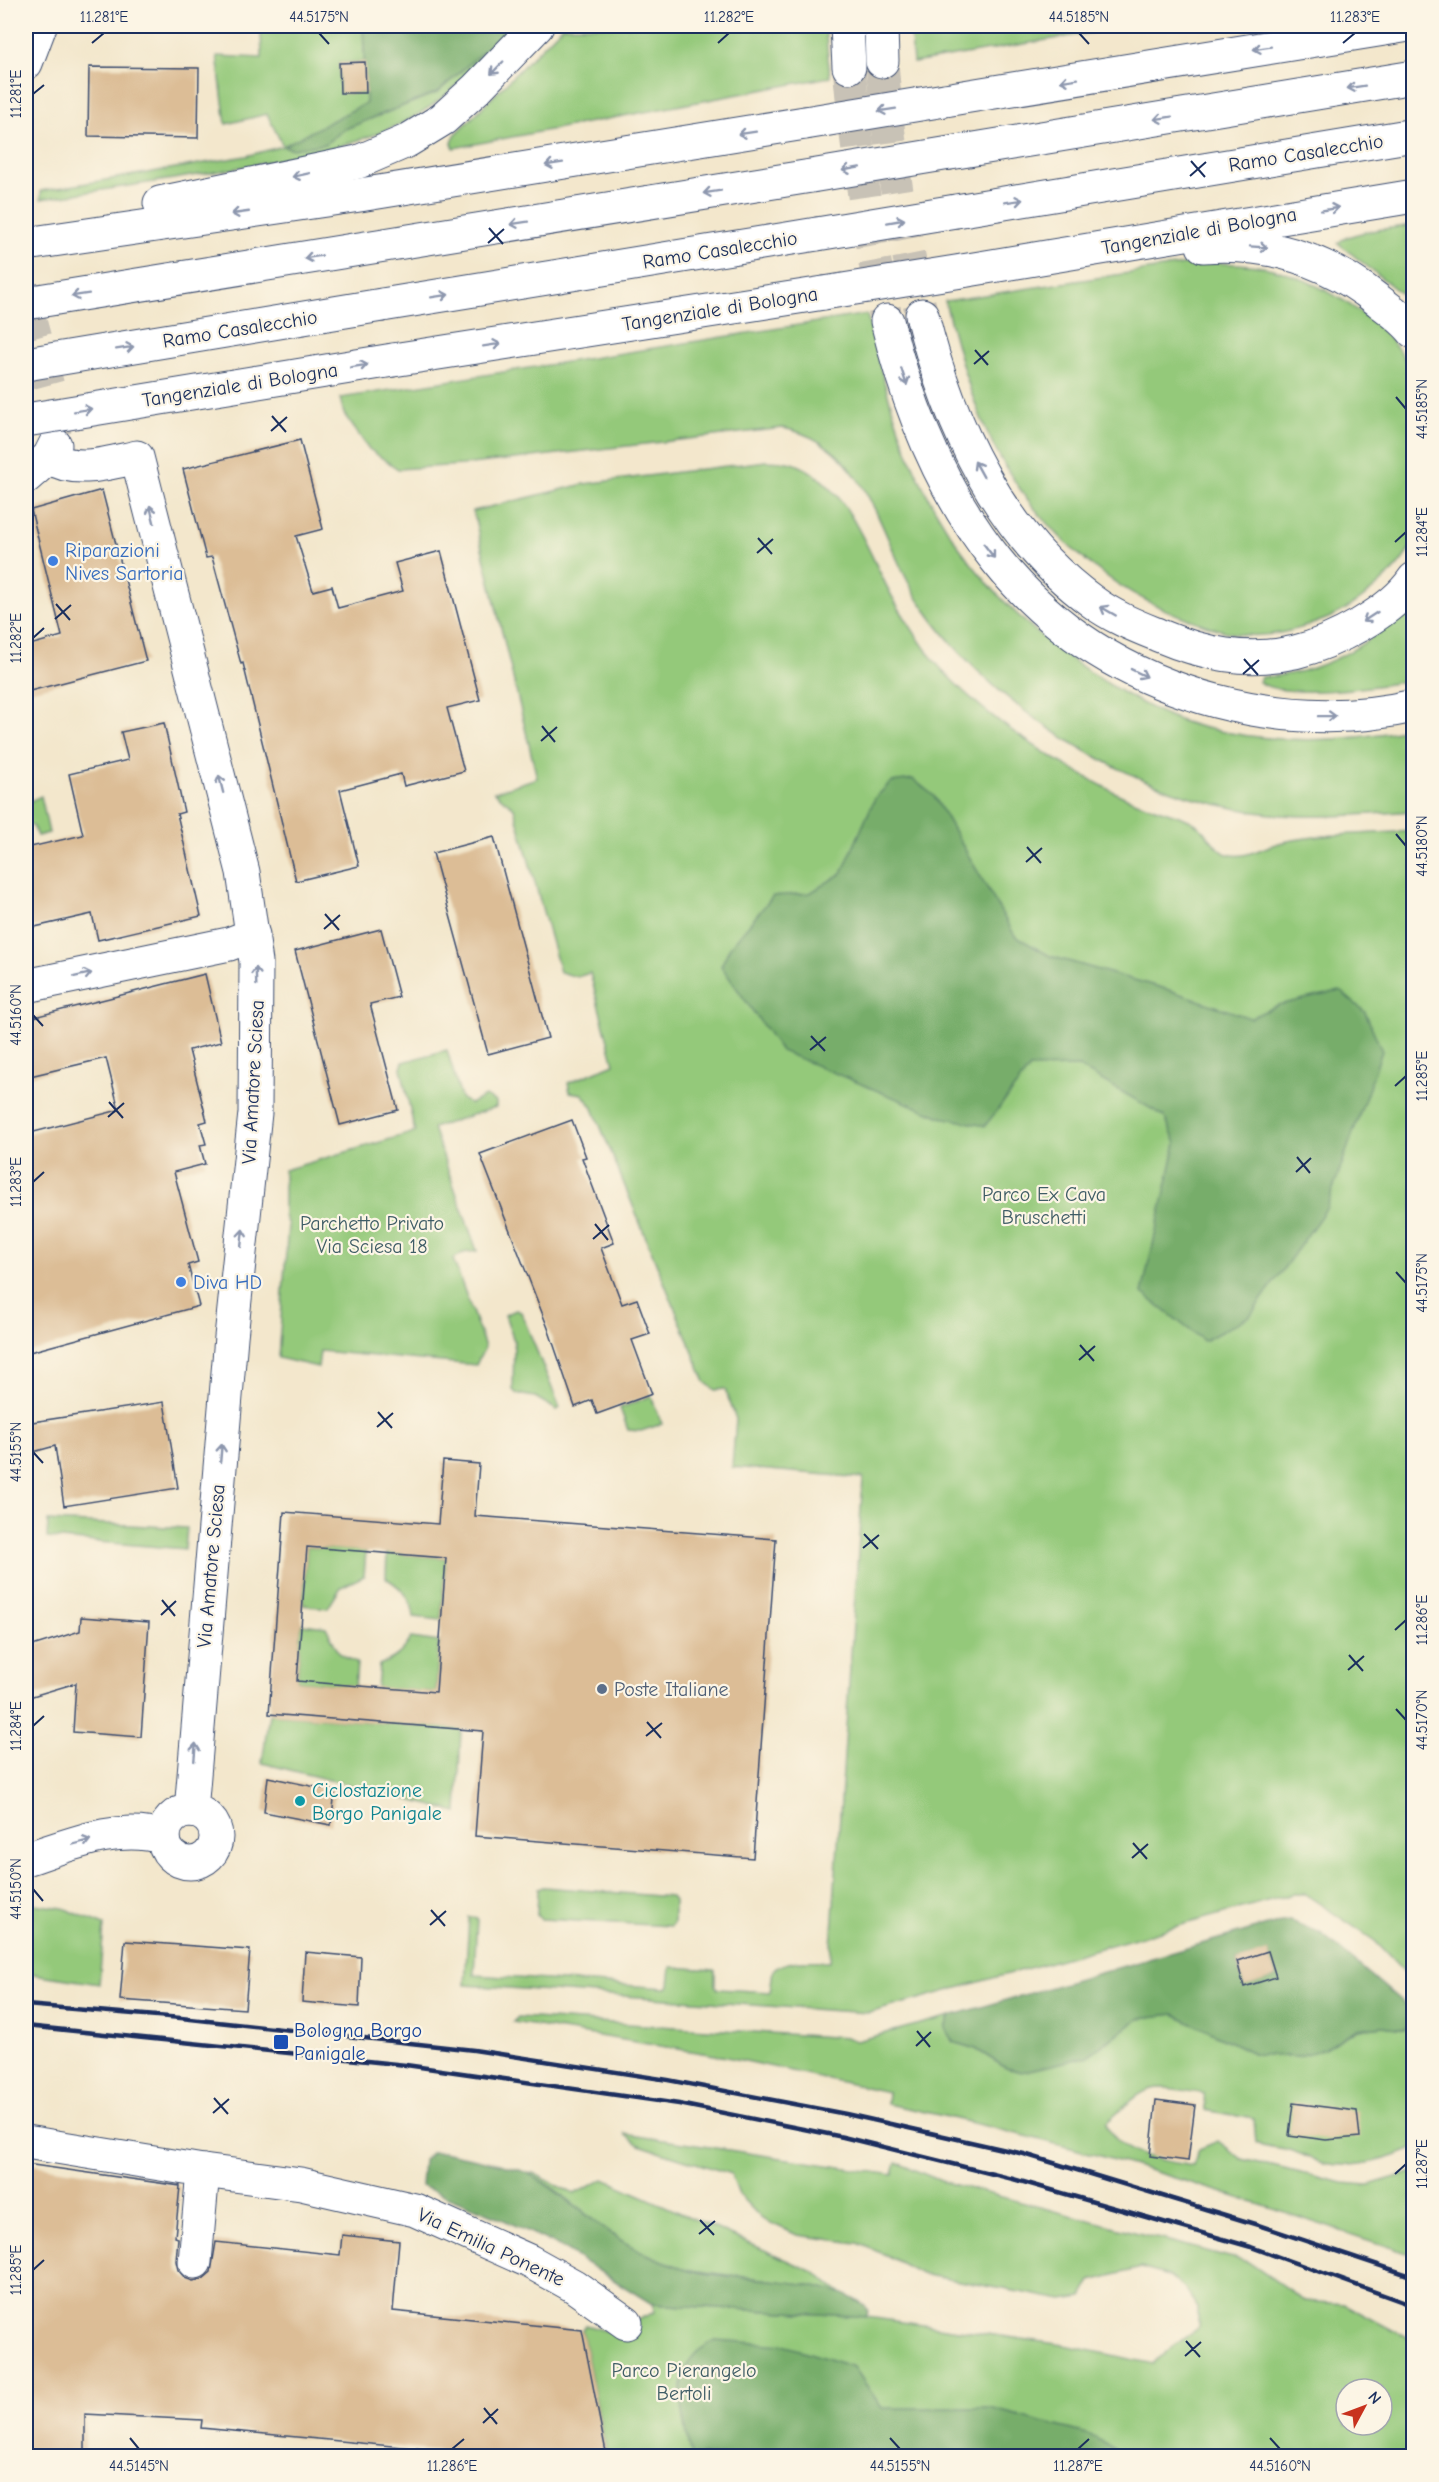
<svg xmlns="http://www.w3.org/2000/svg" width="1439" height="2482" font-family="'Comic Neue',sans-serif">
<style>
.green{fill:#94c97a;stroke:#587c6c;stroke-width:1.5;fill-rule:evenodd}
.forest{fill:#77ad6a;stroke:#496e64;stroke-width:1.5;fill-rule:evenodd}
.building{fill:#dcbd96;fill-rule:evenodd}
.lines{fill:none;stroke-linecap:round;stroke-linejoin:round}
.minor-tunnel{stroke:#c8c2b6;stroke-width:33;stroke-dasharray:33 16;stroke-linecap:butt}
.highway-tunnel{stroke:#c8c2b6;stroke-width:33;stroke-dasharray:33 16;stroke-linecap:butt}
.minor-casing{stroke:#3b4b6e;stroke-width:35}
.highway-casing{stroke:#3b4b6e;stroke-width:35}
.minor{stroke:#fff;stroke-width:33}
.highway{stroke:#fff;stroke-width:33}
.rail{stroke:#1b2f5e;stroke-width:4.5}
.highway-bridge-casing{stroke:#3b4b6e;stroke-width:35;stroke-linecap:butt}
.highway-bridge{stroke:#fff;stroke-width:33}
.oneway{stroke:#8d97ae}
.ticks{fill:none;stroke:#1b2f5e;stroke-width:2}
.shop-dot{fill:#3f7fe0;stroke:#fcf5e5;stroke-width:2}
.service-dot{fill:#5c6f8a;stroke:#fcf5e5;stroke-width:2}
.culture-dot{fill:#0f9aa8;stroke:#fcf5e5;stroke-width:2}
.transit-dot{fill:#1a4fb4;stroke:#fcf5e5;stroke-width:2}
.labels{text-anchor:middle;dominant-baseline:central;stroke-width:4.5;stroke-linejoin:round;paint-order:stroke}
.street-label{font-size:20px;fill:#1b2f5e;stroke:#fcf5e5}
.shop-label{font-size:20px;fill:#366cbe;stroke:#fcf5e5;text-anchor:start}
.park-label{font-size:20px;fill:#3f5d66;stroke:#fcf5e5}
.service-label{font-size:20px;fill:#4e5e75;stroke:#fcf5e5;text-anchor:start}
.culture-label{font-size:20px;fill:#0d838f;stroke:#fcf5e5;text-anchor:start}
.transit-label{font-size:20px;fill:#164399;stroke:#fcf5e5;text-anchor:start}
.neatline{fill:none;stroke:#1b2f5e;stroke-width:2}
.ticks-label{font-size:15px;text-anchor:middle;fill:#1b2f5e}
</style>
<rect width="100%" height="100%" fill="#fcf5e5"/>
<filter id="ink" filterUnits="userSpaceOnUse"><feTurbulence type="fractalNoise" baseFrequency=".0167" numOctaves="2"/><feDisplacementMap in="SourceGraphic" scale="12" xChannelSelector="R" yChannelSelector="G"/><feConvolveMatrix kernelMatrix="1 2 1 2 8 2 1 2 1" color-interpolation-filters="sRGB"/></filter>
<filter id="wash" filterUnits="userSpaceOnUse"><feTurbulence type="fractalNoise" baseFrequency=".008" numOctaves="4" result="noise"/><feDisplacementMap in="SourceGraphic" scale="24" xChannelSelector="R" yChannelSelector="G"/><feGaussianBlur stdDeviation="1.35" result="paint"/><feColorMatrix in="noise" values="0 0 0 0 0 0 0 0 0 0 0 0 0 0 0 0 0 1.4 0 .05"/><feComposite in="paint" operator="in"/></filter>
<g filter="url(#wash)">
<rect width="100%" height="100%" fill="#f3e7cc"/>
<g class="green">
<path d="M231,26H363L365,62L339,63L340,93H366L367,103L284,146L325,144L345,129L438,92L511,26H515C483,58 452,97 410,119C365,143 312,153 262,163C189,178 115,188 41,199V191L246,156L283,146L267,114L226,124L217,56L262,58L261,32Z"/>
<path d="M563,26H825L830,77L454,148L452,143L455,135Z"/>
<path d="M910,26H1129L913,63Z"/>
<path d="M1413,225H1414L1413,303L1338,243C1349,231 1396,228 1413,225Z"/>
<path d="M1195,263C1225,263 1258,263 1286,273C1335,290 1392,326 1413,375C1414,414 1414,453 1414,493C1414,506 1417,525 1414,538C1406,568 1353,609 1326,619C1298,630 1268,639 1237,634C1223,632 1208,626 1194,621C1106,591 1034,526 992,442C970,398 957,349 945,301Z"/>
<path d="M867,314C878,362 891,411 910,458C950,554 1019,629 1107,683C1136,701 1168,719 1201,727C1271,744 1344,743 1413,728V811C1362,815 1307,820 1255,812C1128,792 995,711 922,605C878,541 873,446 783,428L462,465L398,469L369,449L344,414L340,398Z"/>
<path d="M766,461C775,462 785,461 793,463C853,485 869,562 900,610C914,632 927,654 945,673C992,723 1057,763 1118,794C1141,806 1167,810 1191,821C1205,827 1215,850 1227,854C1246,860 1264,846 1283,842C1326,833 1370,834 1413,831V1981L1375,1941L1305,1894H1292L869,2013L465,1985L469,1917L477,1919L474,1975L667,1988L669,1985L671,1967L715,1970V1985L718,1989L770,1992L773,1970C790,1958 810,1961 830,1961L863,1478L732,1467L736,1419L725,1389L715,1390L705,1382L592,1106L582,1094L570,1092L568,1083L614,1064L590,973L577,977L560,972L514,808L494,792L537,778L473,511L584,484Z"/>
<path d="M1413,601V680C1381,686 1286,701 1259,682L1261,677C1322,675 1372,644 1413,601Z"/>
<path d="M41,796L49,833L37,836L33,826L26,824V803Z"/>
<path d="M447,1050L461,1098L470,1104L485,1096L496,1102V1107L433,1128L477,1251L463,1253L453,1259L485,1347L476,1365L320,1351L318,1367L278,1358L288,1225L284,1216V1170L415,1132L401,1068L403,1062Z"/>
<path d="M516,1310L521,1312L560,1408L557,1410L535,1397L517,1394L513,1390L514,1341L505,1315Z"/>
<path d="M651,1396L662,1424L641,1431L628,1430L620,1408Z"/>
<path d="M48,1521L187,1528L185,1549L47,1538Z"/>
<path d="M307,1547L366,1551L364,1576L341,1587L328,1608L303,1605Z"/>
<path d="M387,1553L446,1558L441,1620L414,1617C412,1598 402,1588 386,1578Z"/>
<path d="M301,1624L326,1627L339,1653L357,1663L355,1686L297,1681Z"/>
<path d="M411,1638L439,1642L436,1692L377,1688L379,1665C394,1659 403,1653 411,1638Z"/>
<path d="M269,1714L461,1729L457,1812L262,1763Z"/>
<path d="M543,1887L671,1897L674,1901V1922L671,1926L541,1919L537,1916L538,1889Z"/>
<path d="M26,1903L63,1908L104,1925L99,1984L27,1973Z"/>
<path d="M1174,2014L1255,2054L1324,2049L1358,2029L1383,2026L1405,2029L1413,2022V2149C1385,2161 1354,2169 1323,2163C1312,2160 1302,2154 1292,2151C1280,2147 1268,2148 1256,2143L1254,2119L1205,2110L1204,2094C1145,2083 1150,2084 1106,2123C1119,2157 1161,2160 1193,2166L1199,2149L1218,2141L1242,2159L1343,2183L1369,2185L1413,2172V2255C1240,2197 1066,2140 887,2104L888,2092L727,2057L513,2022L518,2017L848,2038L856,2041L950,2016L945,2028L953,2042L976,2049L1006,2068L1086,2057L1140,2018Z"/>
<path d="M624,2134L893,2175L896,2162L941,2181L1248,2262L1305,2301L1344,2304L1413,2341V2456H607L582,2330L585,2325L610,2332L655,2312L652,2304L867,2317L1064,2345L1154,2364C1166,2349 1184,2340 1198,2327V2308L1185,2289L1169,2276L1141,2268L1091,2281L1082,2297L1063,2300L921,2274L886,2255L857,2243L797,2235L762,2219L739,2195L731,2174L639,2145ZM1346,2389H1382V2425H1346Z"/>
<path d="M533,2173L574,2194L604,2179L814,2272L849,2299C797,2278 742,2279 687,2269C674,2267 661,2260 648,2255C603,2238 572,2193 527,2174Z"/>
</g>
<g class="forest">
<path d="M363,26H511L438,92L345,129L325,144L293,149L283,146L366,103Z"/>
<path d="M913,779L934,796L1015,936L1050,956L1166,989L1250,1018L1278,1005L1340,991L1365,1012L1382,1051L1326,1209L1250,1316L1204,1341L1142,1293L1176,1143L1164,1116L1079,1067L1030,1068L985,1126L941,1117L781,1051L721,966L730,947L773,896L810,893L842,873L875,798L891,782Z"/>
<path d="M1291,1921L1322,1934L1414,2012L1413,2022L1405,2029L1383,2026L1358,2029L1324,2049L1296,2057L1255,2054L1174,2014L1140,2018L1086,2057L1021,2072L1006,2068L976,2049L953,2042L945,2028L950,2016L1274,1923ZM1268,1952L1276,1977L1244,1986L1237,1961Z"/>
<path d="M432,2152H443C467,2158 511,2164 531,2175C562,2192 587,2218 616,2237C637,2251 659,2260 683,2268C734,2284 826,2272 868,2309L867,2317L652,2304L559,2246L491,2214L421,2186L423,2160Z"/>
<path d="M715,2340L784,2345L854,2367L882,2408H990L1090,2435L1128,2456H692C685,2428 671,2377 696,2353C701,2348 709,2344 715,2340Z"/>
</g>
<g id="blocks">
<g class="building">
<path d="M365,62L366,93H340L339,63Z"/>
<path d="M89,67L199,68L198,138L88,136Z"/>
<path d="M300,440L323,529L296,536L313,591L332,586L338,608L403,591L395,563L441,551L480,700L447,708L464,771L404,786L401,774L340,790L359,866L296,881L243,663L241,664L212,557L206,558L183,469Z"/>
<path d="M102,490L146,661L26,692V646L62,636L31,510Z"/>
<path d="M164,723L184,812L177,814L201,916L98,940L92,914L26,929V848L83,835L69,774L128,760L121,732Z"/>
<path d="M494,837L548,1038L488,1054L433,853Z"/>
<path d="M381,929L399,997L370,1004L398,1110L340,1125L295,951Z"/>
<path d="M205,974L221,1042L189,1050L207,1121L200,1123L206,1144L200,1145L205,1164L174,1172L198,1262L188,1265L199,1306L26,1353V1134L119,1110L106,1058L26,1077V1019Z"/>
<path d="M572,1120L586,1157L582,1158L614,1243L601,1248L622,1304L637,1299L650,1334L632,1340L652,1394L597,1414L592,1400L575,1407L548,1328L480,1154Z"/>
<path d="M164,1402L178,1488L64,1506L55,1446L26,1454V1423Z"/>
<path d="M443,1461L479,1464L475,1516L776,1539L753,1858L475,1836L483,1731L269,1714L284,1512L438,1524ZM307,1547L446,1558L436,1692L297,1681Z"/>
<path d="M81,1617L149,1622L141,1737L73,1732L76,1683L26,1698V1648L80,1631Z"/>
<path d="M268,1777L335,1791L331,1825L264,1812Z"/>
<path d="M125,1941L250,1950L245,2009L120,2000Z"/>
<path d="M1268,1951L1276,1977L1244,1987L1237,1961Z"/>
<path d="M305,1952L361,1957L359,2007L302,2002Z"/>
<path d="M1156,2100L1195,2105L1188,2161L1150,2156Z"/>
<path d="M1293,2103L1357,2111L1360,2137L1326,2140L1289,2135Z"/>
<path d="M26,2164L180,2186L175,2237L178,2238L176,2261L178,2270L185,2278L193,2281L203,2279L211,2272L216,2242L340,2255L342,2235L399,2241L393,2311L582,2330L607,2457H508L201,2428L202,2420L85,2414V2457H26Z"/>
</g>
</g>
</g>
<g filter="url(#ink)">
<use href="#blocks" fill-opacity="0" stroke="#3b4b6e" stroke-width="1.5"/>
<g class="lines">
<path class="minor-tunnel" d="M26,306L54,408L55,444"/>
<g class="highway-tunnel">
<path d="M882,61C888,147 902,233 922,315"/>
<path d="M849,67C857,153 868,237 887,321"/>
</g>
<defs>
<g id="minor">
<path d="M26,63L40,26"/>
<path d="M49,457C75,474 109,463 137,457L243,872L256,962L255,1113L231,1337L191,1811"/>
<path d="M26,477L49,457L55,445"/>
<path d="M26,986L229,944L253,935"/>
<circle cx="190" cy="1837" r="26"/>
<path d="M26,1859C69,1845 119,1823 164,1838"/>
<path d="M26,2142L203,2171L301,2184L415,2210L529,2261L574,2286L626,2323"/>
<path d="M195,2262L203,2171"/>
</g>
<g id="highway">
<path d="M847,26L849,67"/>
<path d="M881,26L882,61"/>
<path d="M945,100L1403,26"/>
<path d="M950,153L1414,77"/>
<path d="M160,203L358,162L407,141L443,119L476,89L537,26"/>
<path d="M956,211L1414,135"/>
<path d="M26,244L360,195L805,123"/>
<path d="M1203,246C1269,241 1328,260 1379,301C1391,310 1405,320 1414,332"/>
<path d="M962,271L1414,196"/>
<path d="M26,303L811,176"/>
<path d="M382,305L817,234"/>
<path d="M922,315C949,425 1000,535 1093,602C1113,617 1136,626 1158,635C1203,654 1247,663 1295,652C1333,643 1392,612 1414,579"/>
<path d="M887,321C932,504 1025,650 1216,701C1281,718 1348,721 1414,706"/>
<path d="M393,360L824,293"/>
</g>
</defs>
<use href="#minor" class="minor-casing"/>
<use href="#highway" class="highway-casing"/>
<use href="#minor" class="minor"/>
<use href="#highway" class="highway"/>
<g class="rail">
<path d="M26,2005L181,2018L474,2050L668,2080L846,2114L1024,2154L1258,2225L1414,2277"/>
<path d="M26,2026L406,2065L679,2104L843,2137L1013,2179L1251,2247L1414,2306"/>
</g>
<defs>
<g id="highway-bridge">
<path d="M805,123L945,100"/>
<path d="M811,176L950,153"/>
<path d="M817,234L956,211"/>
<path d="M824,293L962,271"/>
<path d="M26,364L382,305"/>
<path d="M26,420L393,360"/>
</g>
</defs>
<use href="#highway-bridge" class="highway-bridge-casing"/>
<use href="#highway-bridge" class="highway-bridge"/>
</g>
<defs><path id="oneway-shaft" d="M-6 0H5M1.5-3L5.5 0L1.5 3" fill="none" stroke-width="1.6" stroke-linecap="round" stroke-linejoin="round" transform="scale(1.5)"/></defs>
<g class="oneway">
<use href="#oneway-shaft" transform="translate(1262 48) rotate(171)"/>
<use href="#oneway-shaft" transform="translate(497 68) rotate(134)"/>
<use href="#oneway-shaft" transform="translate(1069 80) rotate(171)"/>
<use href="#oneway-shaft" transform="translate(1356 87) rotate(171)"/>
<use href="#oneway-shaft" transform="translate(887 110) rotate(171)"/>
<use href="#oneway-shaft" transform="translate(1163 118) rotate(171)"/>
<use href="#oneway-shaft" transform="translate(747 133) rotate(171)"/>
<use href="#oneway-shaft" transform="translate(554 164) rotate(171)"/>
<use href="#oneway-shaft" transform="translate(851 169) rotate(170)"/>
<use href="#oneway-shaft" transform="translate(301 175) rotate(168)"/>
<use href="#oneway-shaft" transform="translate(712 192) rotate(171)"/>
<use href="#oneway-shaft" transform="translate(1014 201) rotate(-9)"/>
<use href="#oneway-shaft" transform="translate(1330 209) rotate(-10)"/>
<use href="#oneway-shaft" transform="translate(240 213) rotate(172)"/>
<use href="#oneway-shaft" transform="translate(896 221) rotate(-10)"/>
<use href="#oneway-shaft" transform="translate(519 223) rotate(171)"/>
<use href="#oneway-shaft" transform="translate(1259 247) rotate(4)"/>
<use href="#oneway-shaft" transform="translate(313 257) rotate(171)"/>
<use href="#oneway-shaft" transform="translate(80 295) rotate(171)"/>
<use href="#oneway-shaft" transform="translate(440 296) rotate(-9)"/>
<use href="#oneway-shaft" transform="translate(492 345) rotate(-9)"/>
<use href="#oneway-shaft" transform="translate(125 348) rotate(-9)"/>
<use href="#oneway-shaft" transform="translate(359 366) rotate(-9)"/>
<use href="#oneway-shaft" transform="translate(904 377) rotate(72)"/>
<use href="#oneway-shaft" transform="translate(83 410) rotate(-9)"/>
<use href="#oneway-shaft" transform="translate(979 469) rotate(-119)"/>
<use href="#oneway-shaft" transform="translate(152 514) rotate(-104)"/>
<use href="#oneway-shaft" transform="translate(989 551) rotate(53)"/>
<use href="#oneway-shaft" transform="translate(1108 611) rotate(-150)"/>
<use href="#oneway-shaft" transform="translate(1370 617) rotate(147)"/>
<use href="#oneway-shaft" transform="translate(1139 673) rotate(26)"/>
<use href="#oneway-shaft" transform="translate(1327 716) rotate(-1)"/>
<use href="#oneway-shaft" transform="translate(221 784) rotate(-104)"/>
<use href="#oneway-shaft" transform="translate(83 975) rotate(-12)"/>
<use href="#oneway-shaft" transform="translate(256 976) rotate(-92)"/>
<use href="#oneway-shaft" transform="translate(242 1238) rotate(-84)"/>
<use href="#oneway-shaft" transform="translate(221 1453) rotate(-85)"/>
<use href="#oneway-shaft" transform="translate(195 1752) rotate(-85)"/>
<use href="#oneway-shaft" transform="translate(82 1842) rotate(-15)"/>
</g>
</g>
<path class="ticks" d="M319,33L329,44M1079,33L1089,44M92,43L104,33M718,43L729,33M1343,43L1355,33M33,94L44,85M1191,161L1205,177M1190,176L1206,162M489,228L503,244M488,243L504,229M975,350L988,365M974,364L989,351M1396,397L1406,409M272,416L286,432M271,431L287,417M758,538L772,554M1395,542L1406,532M757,553L773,539M56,604L70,620M55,619L71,605M33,638L44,628M1244,659L1258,675M1243,674L1259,660M542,726L555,742M541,741L557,727M1396,834L1406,846M1027,847L1041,863M1026,862L1042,848M325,914L339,930M324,929L340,915M33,1015L43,1026M811,1036L825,1051M810,1050L826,1037M1395,1086L1406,1076M109,1102L123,1118M108,1117L124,1103M1297,1157L1310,1173M1296,1172L1311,1158M33,1182L44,1172M595,1224L608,1240M593,1239L609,1225M1396,1272L1406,1283M1080,1345L1094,1361M1079,1360L1095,1346M378,1412L392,1428M377,1427L393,1413M33,1452L43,1463M864,1534L878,1549M863,1548L879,1535M162,1600L175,1616M161,1615L176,1601M1395,1630L1406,1620M1349,1655L1363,1671M1348,1670L1364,1656M1396,1709L1406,1720M647,1722L661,1738M33,1726L44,1716M646,1736L662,1723M1133,1843L1147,1859M1132,1858L1148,1844M33,1889L43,1901M431,1910L445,1926M430,1925L446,1911M917,2031L930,2047M916,2046L931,2032M214,2098L228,2114M213,2113L229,2099M1395,2174L1406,2164M700,2220L714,2235M699,2234L715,2221M33,2270L44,2260M1186,2341L1200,2357M1185,2356L1201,2342M484,2408L497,2424M483,2423L498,2409M130,2438L139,2449M890,2438L900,2449M1270,2438L1280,2449M452,2449L464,2439M1078,2449L1089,2439"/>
<g class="shop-dot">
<circle cx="53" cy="561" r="6"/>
<circle cx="181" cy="1282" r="6"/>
</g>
<circle class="service-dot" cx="602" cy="1689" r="6"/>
<circle class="culture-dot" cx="300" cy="1801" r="6"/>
<rect class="transit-dot" x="273" y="2034" width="16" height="16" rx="3"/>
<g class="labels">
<g class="street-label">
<text transform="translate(1306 153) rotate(-9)">Ramo Casalecchio</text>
<text transform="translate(1199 231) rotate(-10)">Tangenziale di Bologna</text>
<text transform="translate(720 250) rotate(-9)">Ramo Casalecchio</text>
<text transform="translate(720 309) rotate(-9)">Tangenziale di Bologna</text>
<text transform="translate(240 329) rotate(-9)">Ramo Casalecchio</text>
<text transform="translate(240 385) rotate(-9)">Tangenziale di Bologna</text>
<text transform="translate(253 1082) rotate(-87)">Via Amatore Sciesa</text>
<text transform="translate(211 1566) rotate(-85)">Via Amatore Sciesa</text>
<text transform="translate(491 2247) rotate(25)">Via Emilia Ponente</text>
</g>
<g class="shop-label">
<text x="65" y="550">Riparazioni<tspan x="65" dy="23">Nives Sartoria</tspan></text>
<text x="193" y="1282">Diva HD</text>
</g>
<g class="park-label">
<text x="1044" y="1194">Parco Ex Cava<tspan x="1044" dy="23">Bruschetti</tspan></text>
<text x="372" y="1223">Parchetto Privato<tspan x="372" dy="23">Via Sciesa 18</tspan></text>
<text x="684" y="2370">Parco Pierangelo<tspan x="684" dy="23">Bertoli</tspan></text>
</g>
<g class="service-label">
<text x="614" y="1689">Poste Italiane</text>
</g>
<g class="culture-label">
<text x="312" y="1790">Ciclostazione<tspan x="312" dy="23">Borgo Panigale</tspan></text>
</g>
<g class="transit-label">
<text x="294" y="2030">Bologna Borgo<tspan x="294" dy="23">Panigale</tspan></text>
</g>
</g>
<rect width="1439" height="2482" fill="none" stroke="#fcf5e5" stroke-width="66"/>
<g transform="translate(1364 2407) rotate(49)"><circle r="28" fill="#fcf5e5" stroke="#a2a6af" stroke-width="1.5"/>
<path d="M0-4.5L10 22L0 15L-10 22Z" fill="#c8321e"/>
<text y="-9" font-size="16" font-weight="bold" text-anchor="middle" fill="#1b2f5e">N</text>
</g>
<rect x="33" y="33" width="1373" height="2416" class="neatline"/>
<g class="ticks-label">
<text x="104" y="22">11.281°E</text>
<text x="319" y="22">44.5175°N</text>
<text x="729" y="22">11.282°E</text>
<text x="1079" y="22">44.5185°N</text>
<text x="1355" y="22">11.283°E</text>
<text transform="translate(16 94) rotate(-90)" y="5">11.281°E</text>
<text transform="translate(1422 409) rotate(-90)" y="5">44.5185°N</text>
<text transform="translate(1422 532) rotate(-90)" y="5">11.284°E</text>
<text transform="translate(16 638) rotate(-90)" y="5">11.282°E</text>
<text transform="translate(1422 846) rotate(-90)" y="5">44.5180°N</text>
<text transform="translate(16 1015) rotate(-90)" y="5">44.5160°N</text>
<text transform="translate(1422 1076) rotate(-90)" y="5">11.285°E</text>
<text transform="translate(16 1182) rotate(-90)" y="5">11.283°E</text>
<text transform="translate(1422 1283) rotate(-90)" y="5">44.5175°N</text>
<text transform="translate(16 1452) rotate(-90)" y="5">44.5155°N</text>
<text transform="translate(1422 1620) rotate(-90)" y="5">11.286°E</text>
<text transform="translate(1422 1720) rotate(-90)" y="5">44.5170°N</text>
<text transform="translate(16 1726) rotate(-90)" y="5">11.284°E</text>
<text transform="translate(16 1889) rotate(-90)" y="5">44.5150°N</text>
<text transform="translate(1422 2164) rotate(-90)" y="5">11.287°E</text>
<text transform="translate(16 2270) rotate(-90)" y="5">11.285°E</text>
<text x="139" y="2471">44.5145°N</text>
<text x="452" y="2471">11.286°E</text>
<text x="900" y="2471">44.5155°N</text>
<text x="1078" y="2471">11.287°E</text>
<text x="1280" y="2471">44.5160°N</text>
</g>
</svg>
